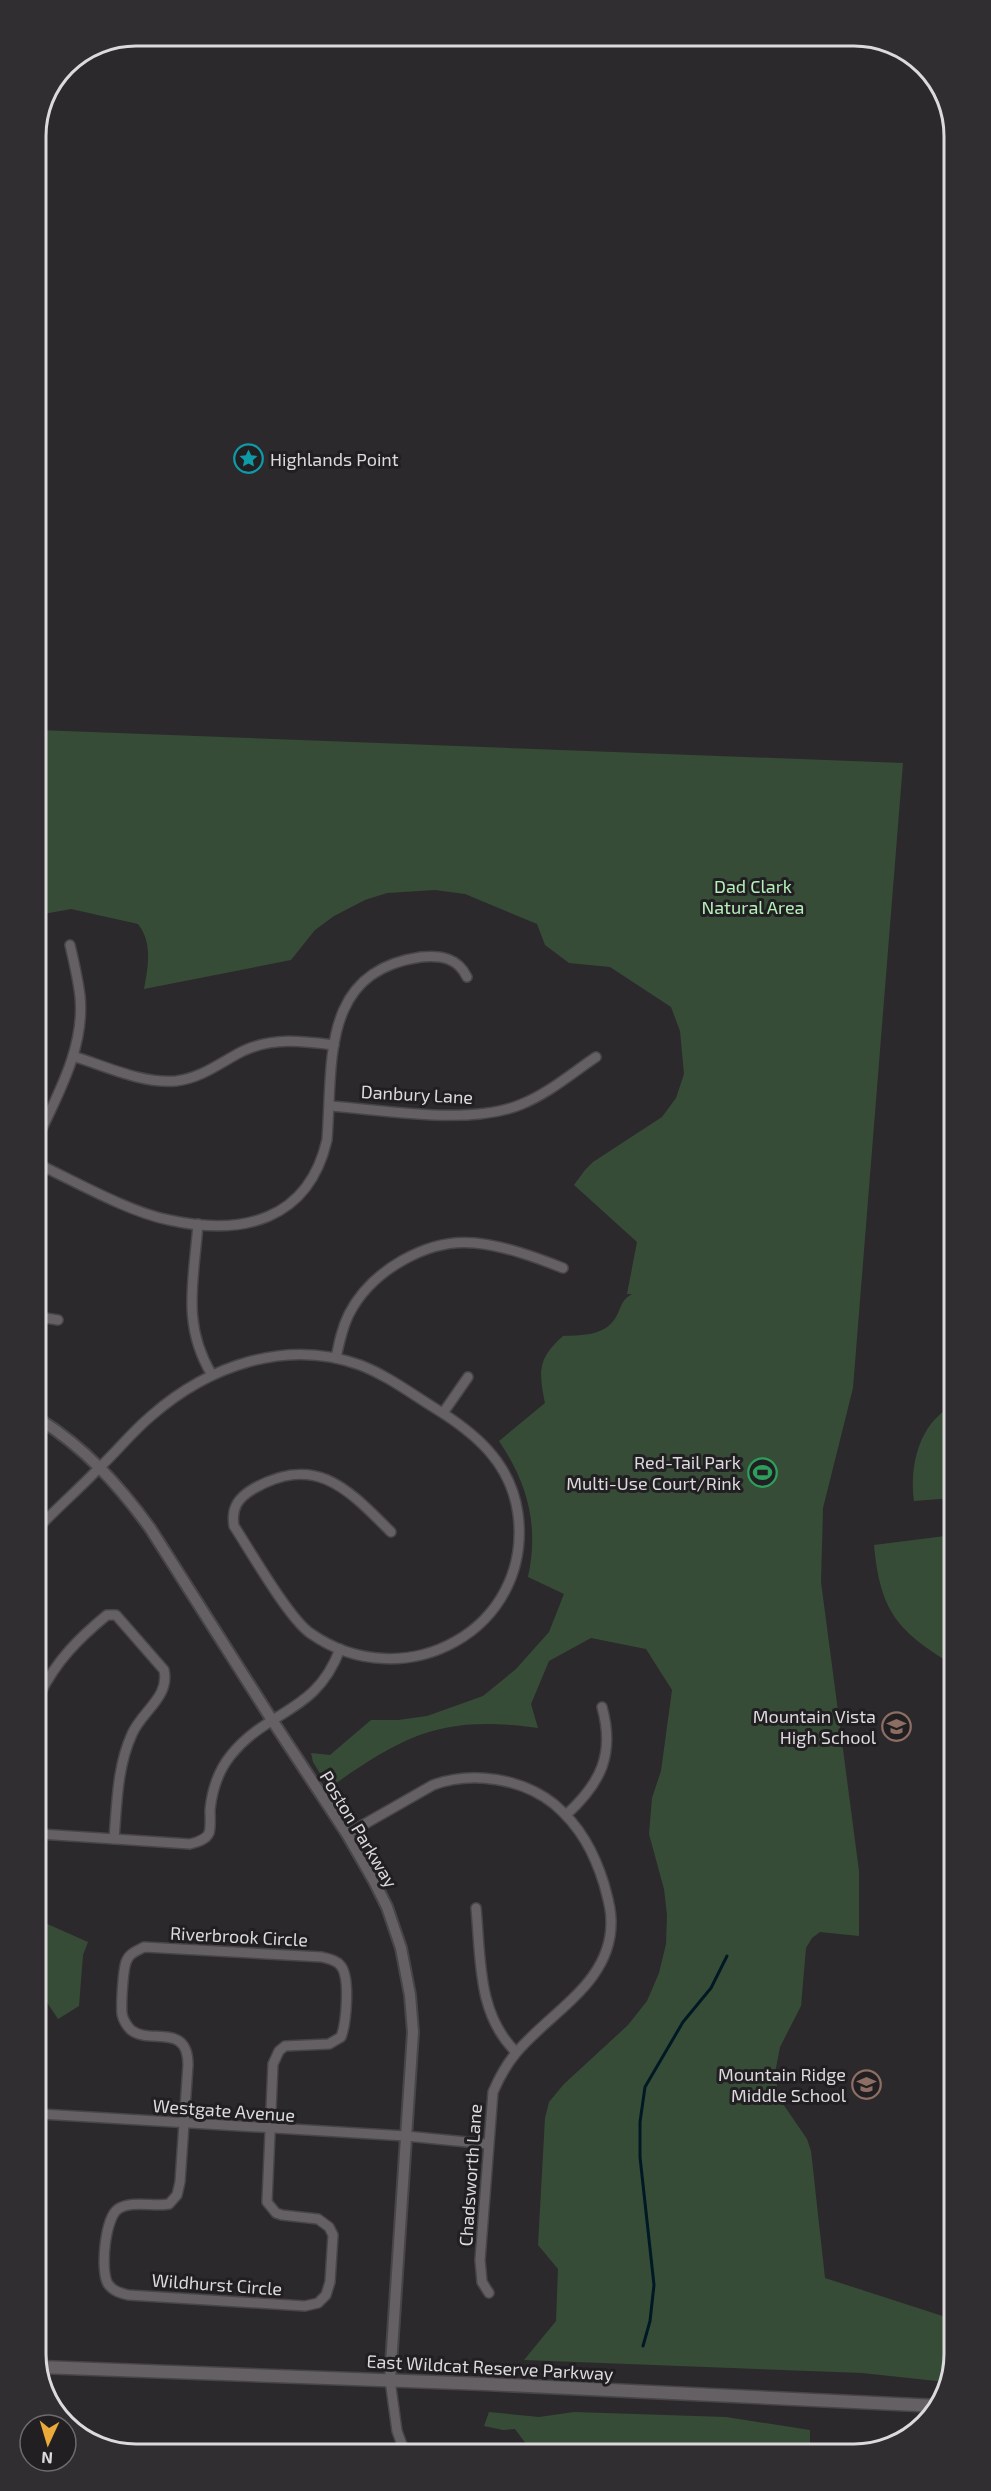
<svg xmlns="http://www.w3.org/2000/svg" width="991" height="2491" font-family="'Exo 2',sans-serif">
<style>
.green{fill:#364c37}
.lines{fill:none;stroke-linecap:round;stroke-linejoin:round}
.stream{stroke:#011925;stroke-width:3}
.minor-casing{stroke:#484548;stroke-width:12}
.tertiary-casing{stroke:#484548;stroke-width:14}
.secondary-casing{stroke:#484548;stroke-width:15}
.minor{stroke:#646064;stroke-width:9}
.tertiary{stroke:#646064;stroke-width:10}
.secondary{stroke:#646064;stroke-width:12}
.labels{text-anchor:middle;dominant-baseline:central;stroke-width:6;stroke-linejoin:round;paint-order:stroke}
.poi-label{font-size:18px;fill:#dcdadc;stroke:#221f22;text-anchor:end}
.park-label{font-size:18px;fill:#b5f0b9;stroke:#221f22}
.street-label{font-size:18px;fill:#dcdadc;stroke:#221f22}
.rim{fill:none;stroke:#dcdadc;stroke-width:3}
</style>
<rect width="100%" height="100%" fill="#2c292c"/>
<g class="green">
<path d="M38,730L903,763L853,1388L823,1508L821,1582L859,1871V1936L820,1932L812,1938L806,1948L801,2006L780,2047L776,2068L777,2087L781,2101L807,2139L811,2151L825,2278L955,2320V2355L946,2382L862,2373L524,2360L556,2321L558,2269L538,2245L545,2118L549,2102L564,2084L628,2025L647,2001L659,1973L666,1944L667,1915L664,1889L649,1834L652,1798L661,1771L672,1690L646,1649L591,1638L549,1661L531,1704L538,1728C442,1715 406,1734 329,1788L313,1762L311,1753L330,1755L371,1720H398L427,1716L483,1696L516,1669L549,1632L564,1594L528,1577C539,1526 528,1484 499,1441L545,1403C539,1372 537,1359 563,1336C585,1335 608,1336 618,1313C622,1304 623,1299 632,1294H627L637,1242L574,1185L585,1170L593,1162L662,1117L676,1098L684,1074L680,1031L671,1007L610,967L569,963L545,945L537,924L465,894L435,890L387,893L365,900L334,916L315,930L291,960L144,989C148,967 153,943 138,924L71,909L38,915Z"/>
<path d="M953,1406V1498L914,1501C909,1467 919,1422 953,1406Z"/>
<path d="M953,1535V1665C897,1631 880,1611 874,1545Z"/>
<path d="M45,1923L88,1942L83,1955L79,2006L58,2019L40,1992V1925Z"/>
<path d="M489,2412L539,2417L574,2412L726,2417L810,2430V2450L532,2452L515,2429L503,2430L484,2426Z"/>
</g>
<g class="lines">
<path class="stream" d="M643,2346L650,2321L654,2285L640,2157V2122L645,2087L683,2022L711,1988L727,1956"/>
<defs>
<g id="minor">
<path d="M73,1056C105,1066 142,1084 176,1081C202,1078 221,1062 243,1051C273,1037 303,1041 334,1045"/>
<path d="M330,1106C385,1110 471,1126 522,1104C549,1093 572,1073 596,1057"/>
<path d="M38,1137C59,1092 85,1046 80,996C78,979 74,962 70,945"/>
<path d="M38,1164C76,1182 129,1212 169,1220C242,1236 308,1221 327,1140C333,1062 320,971 421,957C441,955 458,958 467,977"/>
<path d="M198,1224C194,1280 181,1324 212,1375"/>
<path d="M39,1317L58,1320"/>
<path d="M336,1358C339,1343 342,1328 349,1314C371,1271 427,1238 475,1243C505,1246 535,1257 563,1268"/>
<path d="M443,1413L468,1377"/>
<path d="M39,1527C58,1507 80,1488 99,1468C117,1451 132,1432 151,1416C208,1366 286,1338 360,1365C386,1375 409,1392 433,1407C474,1432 511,1462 518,1514C533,1630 404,1699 310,1633C288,1617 251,1552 234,1526C231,1508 238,1498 253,1489C316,1453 348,1489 391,1532"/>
<path d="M40,1694C56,1661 79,1638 107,1615H116L164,1670C170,1697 142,1711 132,1734C117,1767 117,1803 114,1839"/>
<path d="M566,1815C601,1783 615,1754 602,1707"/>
<path d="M40,1834L190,1844C197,1842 206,1840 209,1833C211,1827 210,1817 210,1810C212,1790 218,1771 231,1755C268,1709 316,1714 340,1649"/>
<path d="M347,1834L433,1785C472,1771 521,1778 554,1804C580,1826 594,1852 604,1884C607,1896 611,1907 611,1920C613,1982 551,2011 516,2053C506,2065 499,2078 493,2092L480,2260L482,2282L489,2293"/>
<path d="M476,1908C481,1959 477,2014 516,2052"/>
<path d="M144,1947L322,1957C329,1959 336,1960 340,1965C351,1976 346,2024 341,2037L329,2044L285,2046L279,2051L273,2064L267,2202L276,2213L282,2215L318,2219L329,2227L333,2235L330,2282L326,2295L318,2303L305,2306L128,2295C120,2293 113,2291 108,2284C100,2271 105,2218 118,2209C131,2200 154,2207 169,2204L177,2195L180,2182L188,2065C188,2022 150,2045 131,2030C127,2026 123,2019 122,2014C121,2003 123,1971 126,1962C129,1953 137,1951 144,1947Z"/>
<path d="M41,2114L406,2136L487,2144"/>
<path d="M390,2380L397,2431L405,2453"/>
</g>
<path id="tertiary" d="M39,1419C85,1448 118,1484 150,1528L272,1720L347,1834L374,1881L387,1907L401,1948L410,1995L413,2032L390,2380"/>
<path id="secondary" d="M41,2367L485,2384L938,2406"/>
</defs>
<use href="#minor" class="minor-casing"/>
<use href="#tertiary" class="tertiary-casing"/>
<use href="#secondary" class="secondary-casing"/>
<use href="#minor" class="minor"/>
<use href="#tertiary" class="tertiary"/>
<use href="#secondary" class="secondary"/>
</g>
<defs>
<symbol id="sight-ring" viewBox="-11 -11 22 22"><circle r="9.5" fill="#221f22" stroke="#0f9aa8" stroke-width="1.5"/><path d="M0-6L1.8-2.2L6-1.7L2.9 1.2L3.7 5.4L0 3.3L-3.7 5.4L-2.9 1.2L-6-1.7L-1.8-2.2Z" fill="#0f9aa8"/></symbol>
<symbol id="stadium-ring" viewBox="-11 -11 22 22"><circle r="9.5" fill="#221f22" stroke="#2e9e5b" stroke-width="1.5"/><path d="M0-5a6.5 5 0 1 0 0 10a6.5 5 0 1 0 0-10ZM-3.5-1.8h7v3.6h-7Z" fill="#2e9e5b"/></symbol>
<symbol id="school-ring" viewBox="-11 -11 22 22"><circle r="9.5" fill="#221f22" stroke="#8d6e63" stroke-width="1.5"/><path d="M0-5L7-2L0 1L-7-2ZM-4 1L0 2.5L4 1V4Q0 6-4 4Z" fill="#8d6e63"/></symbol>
</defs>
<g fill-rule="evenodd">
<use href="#sight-ring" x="232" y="442" width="33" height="33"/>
<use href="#stadium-ring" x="746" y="1456" width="33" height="33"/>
<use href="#school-ring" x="880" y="1710" width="33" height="33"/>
<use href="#school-ring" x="850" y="2068" width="33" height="33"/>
</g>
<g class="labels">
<g class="poi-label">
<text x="270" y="459" text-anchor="start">Highlands Point</text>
<text x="741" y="1462">Red-Tail Park<tspan x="741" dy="21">Multi-Use Court/Rink</tspan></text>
<text x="876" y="1716">Mountain Vista<tspan x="876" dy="21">High School</tspan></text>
<text x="846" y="2074">Mountain Ridge<tspan x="846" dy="21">Middle School</tspan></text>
</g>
<g class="park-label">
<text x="753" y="886">Dad Clark<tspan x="753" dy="21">Natural Area</tspan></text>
</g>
<g class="street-label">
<text transform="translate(417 1094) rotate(3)">Danbury Lane</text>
<text transform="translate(359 1829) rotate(59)">Poston Parkway</text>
<text transform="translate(239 1936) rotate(3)">Riverbrook Circle</text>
<text transform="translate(224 2110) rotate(4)">Westgate Avenue</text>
<text transform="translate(470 2175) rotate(-86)">Chadsworth Lane</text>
<text transform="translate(217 2284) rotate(4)">Wildhurst Circle</text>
<text transform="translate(490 2367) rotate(3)">East Wildcat Reserve Parkway</text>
</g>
</g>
<path d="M0 0H991V2491H0ZM136 46H854A90 90 0 0 1 944 136V2354A90 90 0 0 1 854 2444H136A90 90 0 0 1 46 2354V136A90 90 0 0 1 136 46Z" fill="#312e31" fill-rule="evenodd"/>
<path class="rim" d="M136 46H854A90 90 0 0 1 944 136V2354A90 90 0 0 1 854 2444H136A90 90 0 0 1 46 2354V136A90 90 0 0 1 136 46Z"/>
<g transform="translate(48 2443) rotate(184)"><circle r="28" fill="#221f22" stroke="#6c6a6c" stroke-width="1.5"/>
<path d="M0-4.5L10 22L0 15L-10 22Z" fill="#eba93a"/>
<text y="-9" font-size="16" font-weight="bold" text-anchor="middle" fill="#dcdadc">N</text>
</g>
</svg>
